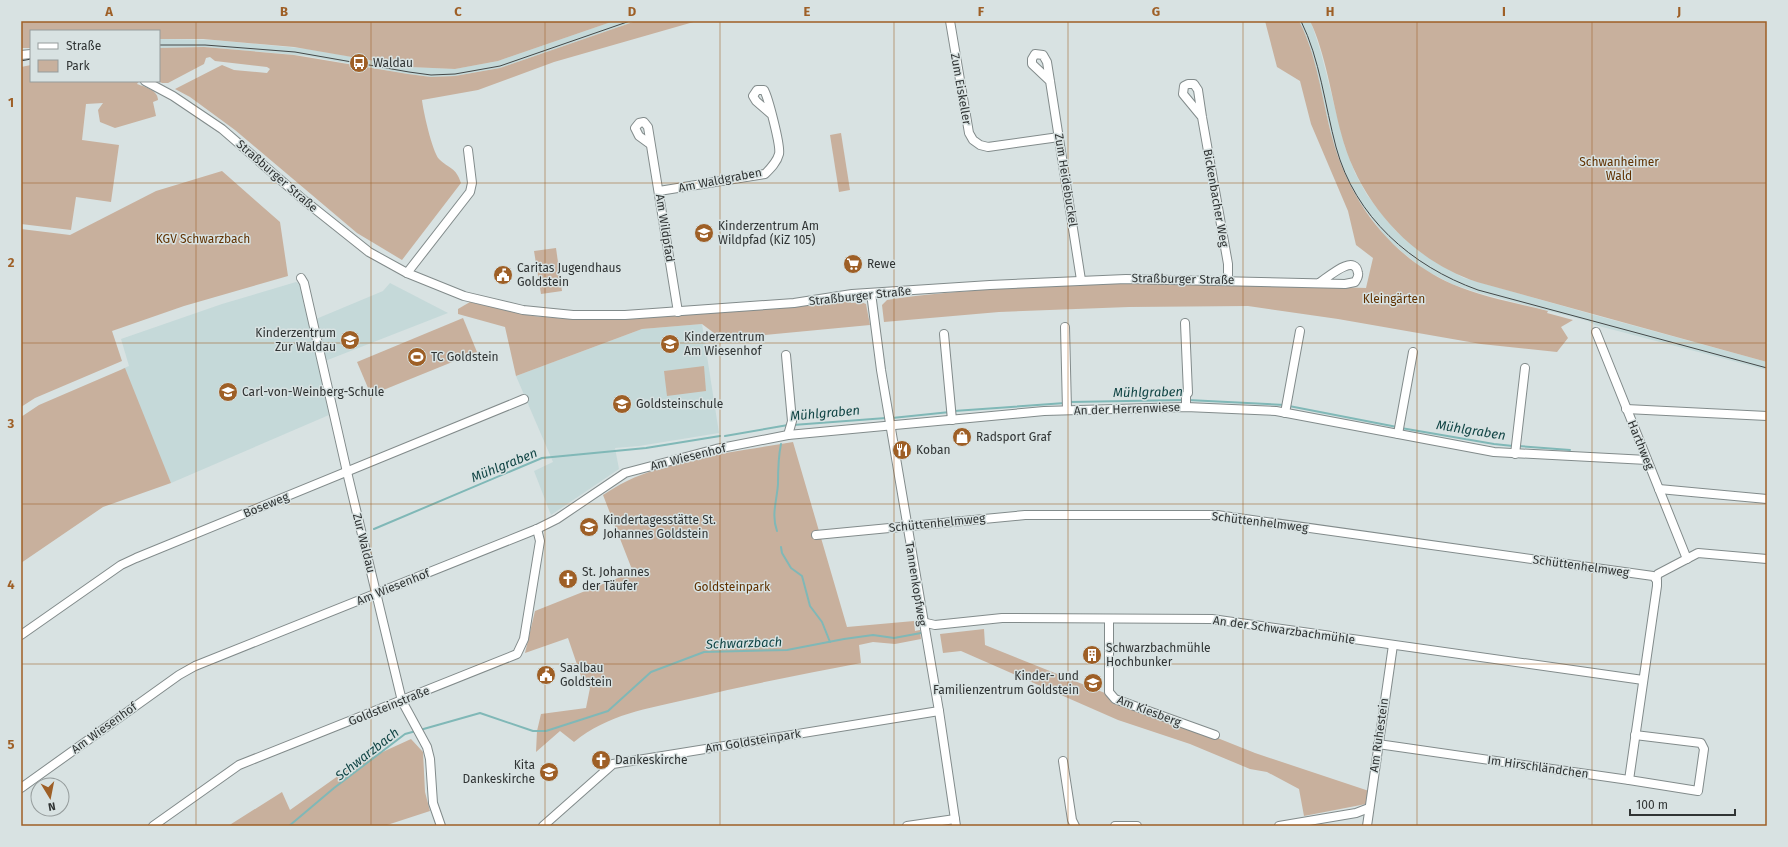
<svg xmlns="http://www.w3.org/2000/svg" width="1788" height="847" font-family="'Fira Sans',sans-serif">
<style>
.built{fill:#c5d9d9}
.green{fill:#c8b09d}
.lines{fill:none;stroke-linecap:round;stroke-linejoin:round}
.stream{stroke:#80b8b7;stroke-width:2}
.street-casing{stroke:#828b8b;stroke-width:10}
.street{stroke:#fff;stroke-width:8}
.tram{stroke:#444949;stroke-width:1}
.grid{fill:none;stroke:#9e5f26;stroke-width:1;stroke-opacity:0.55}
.labels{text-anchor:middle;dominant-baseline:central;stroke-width:3;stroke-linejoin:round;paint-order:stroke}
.poi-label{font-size:12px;fill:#303434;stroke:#d8e2e2;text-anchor:start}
.street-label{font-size:12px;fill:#303434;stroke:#d8e2e2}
.park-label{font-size:12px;fill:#603100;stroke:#d8e2e2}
.water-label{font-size:13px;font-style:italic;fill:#114545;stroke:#d8e2e2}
.neatline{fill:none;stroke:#9e5f26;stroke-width:1.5}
.grid-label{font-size:13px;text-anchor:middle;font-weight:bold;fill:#9e5f26}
</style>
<rect width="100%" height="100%" fill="#d8e2e2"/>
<g class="built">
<path d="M614,21H636L500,68L455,76L431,77L408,74L307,56L204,47L159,48V39L214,40L308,49L410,67L455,69L498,61Z"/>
<path d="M1299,21H1310L1312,25L1321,53L1345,147L1355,173L1367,195L1385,218L1396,231L1418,250L1440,265L1464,278L1598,316L1767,362V370L1595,325L1588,321L1479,293L1452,284L1423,269L1389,241L1377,226L1360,203L1347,180L1335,149L1308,41Z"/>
<path d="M296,282L301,285L329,415L171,483L122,369L129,366L121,339L222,304Z"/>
<path d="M390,283L448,313L325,361L316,319L383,291Z"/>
<path d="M702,324L719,433L639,446L615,448L619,469L551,515L534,471L553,462L516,376L642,329Z"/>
</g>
<g class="green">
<path d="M21,21H614L498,61L455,69L410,67L294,47L203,39H159V31H31V48H21Z"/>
<path d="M636,21H697L554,62L478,90L422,100C423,110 432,151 439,159C449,169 456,167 461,183L402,260L357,233L235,130L190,97L175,89L222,65L234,70L267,73L270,69L267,67L215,61L210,57L206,58L204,64L168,83H162L158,81L159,48L204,47L294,55L408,74L431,77L455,76L500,68Z"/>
<path d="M1265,21H1299C1317,55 1322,100 1332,137C1349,201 1391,257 1452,284C1482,297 1516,303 1548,311L1547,313L1573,320L1561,327L1568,338L1557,352L1481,344L1338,319L1248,306L1129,307L999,312L884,322L882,305L887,300C922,294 958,292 993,289C1117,280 1242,284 1366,288L1373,258L1356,245L1348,211L1311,124L1300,81L1277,67Z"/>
<path d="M1310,21H1767V362L1477,282C1410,260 1358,200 1341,133C1332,99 1325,51 1310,21Z"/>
<path d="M31,65V81H139L137,84C145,87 158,90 158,100L153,102L156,116L115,128L100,122L98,110L103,103L86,104L82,140L119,145L111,202L76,197L71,230L21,224V67Z"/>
<path d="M841,133L850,190L839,192L830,135Z"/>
<path d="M222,171L280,222L288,276L184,306L112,331L122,361L35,398L21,407V229L70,235L156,191Z"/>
<path d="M556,248L562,291L541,294L534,251Z"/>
<path d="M851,301V303L861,302L866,304L870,325L722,339L702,324L642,329L516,376L505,327L458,314V309L470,302L533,316L568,319L604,320L654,317Z"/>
<path d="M463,318L477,352L371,395L357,362Z"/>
<path d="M704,366L706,391L667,396L664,371Z"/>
<path d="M125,368L171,483L103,507L21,563V417L39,405Z"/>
<path d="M793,442L847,627L914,621L915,631L920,630L921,639L895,644L873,642L859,645L861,663C804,674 746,685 689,699C647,709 608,714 574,742L560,731L536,752L537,731L541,714L586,708L590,688L583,682L568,638L525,653L535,611L633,572L603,495C611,490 618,485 627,481C675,458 741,451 793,442Z"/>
<path d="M984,629L985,645L1255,753L1369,791L1366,804L1304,816L1299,789L1267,772L1250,769L1190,744L1118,720L961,651L943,653L940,634Z"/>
<path d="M411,739L423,752L425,792L430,811L384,826H228L282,792L290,810L352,766Z"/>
</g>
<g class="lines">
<g class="stream">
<path d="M1188,400L1285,405"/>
<path d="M1070,402L1183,400"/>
<path d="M1289,406L1397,427"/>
<path d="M954,411L1065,403"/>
<path d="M892,418L950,412"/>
<path d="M793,425L886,418"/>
<path d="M1401,428L1494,444L1513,446"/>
<path d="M725,436L788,425"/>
<path d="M1518,446L1570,450"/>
<path d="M374,529L542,458L646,448L720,436"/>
<path d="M777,531C771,515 777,500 778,484C778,470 778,458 781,444"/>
<path d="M781,547L782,553L791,568L802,576L810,606L822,622L830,642"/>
<path d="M420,730L480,713L533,731H546L608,711L651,672L704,652L787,650L844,639L873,635L894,638L921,633"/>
<path d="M289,826L334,788L405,734L416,731"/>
</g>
<defs>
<g id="street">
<path d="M950,21L969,133L973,140L980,145L988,147L1059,137"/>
<path d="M21,55L31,54"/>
<path d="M145,81L173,96L222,129L305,201L369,252L407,273L464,296L523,310L573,315H625L794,303L852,294L990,285L1126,279L1345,284L1355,282C1357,279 1359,276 1358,273C1355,252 1326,279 1319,283"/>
<path d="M1050,81L1032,64V59L1035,54L1043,55L1047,62L1050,81L1081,280"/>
<path d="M1202,117L1183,94L1184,86L1188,84H1194L1198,90L1202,117L1228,264V280"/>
<path d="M650,144L639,136L635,128L639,123L644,122L648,127L678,312"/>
<path d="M659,191L765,174C771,168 777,162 779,154C781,146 768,97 764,90H757L753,96L756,101L771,114"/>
<path d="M407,273L470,192L472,183L468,150"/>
<path d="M301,278L304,283L347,472L402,701L427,747L430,759L433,803L441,826"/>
<path d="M871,293L881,370L939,711L956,826"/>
<path d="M1185,323L1188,393L1186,395V407"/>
<path d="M1065,327L1067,410"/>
<path d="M1596,332L1687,559"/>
<path d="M944,334L952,420"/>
<path d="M786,355L792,421L788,435"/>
<path d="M1626,409L1767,416"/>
<path d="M1285,413L1300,331"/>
<path d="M1398,434L1413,352"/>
<path d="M1515,454L1525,368"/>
<path d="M1659,489L1767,499"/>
<path d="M816,535L1025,515H1217L1653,576L1657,580V586L1629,780"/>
<path d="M1656,579L1658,574L1698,553L1767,559"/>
<path d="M1109,619V692L1115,699L1215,735"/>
<path d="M922,622L935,625L1002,618L1212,619L1643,680"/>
<path d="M21,635L121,565L136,558L524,399"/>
<path d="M1378,744L1629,780L1698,791L1704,749L1701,743L1635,735"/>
<path d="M1063,761L1072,820L1075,826"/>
<path d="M21,788L179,675L195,666L537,529L557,519L625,473L716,449L788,435L1044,411L1186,407L1276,411L1494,452L1647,460"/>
<path d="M153,826L239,765L517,654L524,639L540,541L537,529"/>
<path d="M543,826L613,764L939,711"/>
<path d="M907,826L955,819"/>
<path d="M1115,826H1137"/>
<path d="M1279,826L1356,813L1369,808"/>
<path d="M1367,826L1393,645"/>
</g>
</defs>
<use href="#street" class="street-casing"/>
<use href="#street" class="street"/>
<g class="tram">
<path d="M1301,21C1320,59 1325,106 1336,147C1355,217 1411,266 1478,290L1767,368"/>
<path d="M159,45H205L295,52L409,72L431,75L455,74L500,66L630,21"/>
<path d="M21,61L31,59"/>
</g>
</g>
<path class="grid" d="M196,21V826M371,21V826M545,21V826M720,21V826M894,21V826M1068,21V826M1243,21V826M1417,21V826M1592,21V826M21,183H1767M21,343H1767M21,504H1767M21,664H1767"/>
<defs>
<symbol id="bus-disc" viewBox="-11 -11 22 22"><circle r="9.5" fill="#9e5f26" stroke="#d8e2e2"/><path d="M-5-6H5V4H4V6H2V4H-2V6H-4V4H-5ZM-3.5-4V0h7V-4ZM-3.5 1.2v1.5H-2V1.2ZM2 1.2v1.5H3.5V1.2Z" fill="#fff"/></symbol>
<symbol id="school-disc" viewBox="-11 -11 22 22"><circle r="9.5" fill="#9e5f26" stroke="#d8e2e2"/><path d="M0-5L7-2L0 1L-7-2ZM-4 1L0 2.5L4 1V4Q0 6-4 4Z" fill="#fff"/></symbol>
<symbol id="supermarket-disc" viewBox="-11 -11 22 22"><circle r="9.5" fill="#9e5f26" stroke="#d8e2e2"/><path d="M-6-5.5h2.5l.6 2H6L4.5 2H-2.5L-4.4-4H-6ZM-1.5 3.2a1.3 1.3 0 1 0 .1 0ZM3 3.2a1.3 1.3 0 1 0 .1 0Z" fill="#fff"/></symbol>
<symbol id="civic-disc" viewBox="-11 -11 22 22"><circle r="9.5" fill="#9e5f26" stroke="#d8e2e2"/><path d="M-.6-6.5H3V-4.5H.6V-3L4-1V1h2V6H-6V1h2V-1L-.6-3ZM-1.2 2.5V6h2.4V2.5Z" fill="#fff"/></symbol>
<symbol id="stadium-disc" viewBox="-11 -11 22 22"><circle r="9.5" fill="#9e5f26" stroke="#d8e2e2"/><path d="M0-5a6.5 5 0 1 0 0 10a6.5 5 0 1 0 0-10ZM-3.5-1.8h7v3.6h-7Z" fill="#fff"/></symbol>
<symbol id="shop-disc" viewBox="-11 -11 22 22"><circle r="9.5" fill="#9e5f26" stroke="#d8e2e2"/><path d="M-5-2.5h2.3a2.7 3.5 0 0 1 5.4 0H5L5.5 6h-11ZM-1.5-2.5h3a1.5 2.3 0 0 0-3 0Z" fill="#fff"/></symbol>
<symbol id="restaurant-disc" viewBox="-11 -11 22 22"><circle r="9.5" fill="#9e5f26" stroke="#d8e2e2"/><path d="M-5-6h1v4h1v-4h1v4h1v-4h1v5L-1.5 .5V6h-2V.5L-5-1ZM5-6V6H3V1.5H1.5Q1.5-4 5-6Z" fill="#fff"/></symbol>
<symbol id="church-disc" viewBox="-11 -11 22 22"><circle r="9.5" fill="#9e5f26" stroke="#d8e2e2"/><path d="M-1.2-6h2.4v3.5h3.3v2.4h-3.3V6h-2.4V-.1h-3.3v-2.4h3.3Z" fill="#fff"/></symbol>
<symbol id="building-disc" viewBox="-11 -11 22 22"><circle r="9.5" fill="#9e5f26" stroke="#d8e2e2"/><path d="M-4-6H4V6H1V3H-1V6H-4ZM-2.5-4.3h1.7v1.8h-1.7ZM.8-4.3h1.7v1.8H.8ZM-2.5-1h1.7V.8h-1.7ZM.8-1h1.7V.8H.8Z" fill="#fff"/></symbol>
</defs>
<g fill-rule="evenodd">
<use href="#bus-disc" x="348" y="52" width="22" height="22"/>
<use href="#school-disc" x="693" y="222" width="22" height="22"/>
<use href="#supermarket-disc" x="842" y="253" width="22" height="22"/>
<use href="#civic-disc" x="492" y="264" width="22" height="22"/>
<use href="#school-disc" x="339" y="329" width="22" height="22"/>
<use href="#school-disc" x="659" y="333" width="22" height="22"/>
<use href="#stadium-disc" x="406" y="346" width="22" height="22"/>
<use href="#school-disc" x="217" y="381" width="22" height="22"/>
<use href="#school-disc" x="611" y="393" width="22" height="22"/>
<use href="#shop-disc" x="951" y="426" width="22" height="22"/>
<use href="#restaurant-disc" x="891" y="439" width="22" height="22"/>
<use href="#school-disc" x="578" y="516" width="22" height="22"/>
<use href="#church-disc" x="557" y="568" width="22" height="22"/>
<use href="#building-disc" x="1081" y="644" width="22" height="22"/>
<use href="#civic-disc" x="535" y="664" width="22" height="22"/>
<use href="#school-disc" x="1082" y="672" width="22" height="22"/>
<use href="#church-disc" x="590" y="749" width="22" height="22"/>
<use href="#school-disc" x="538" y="761" width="22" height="22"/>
</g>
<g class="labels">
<g class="poi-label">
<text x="373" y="63">Waldau</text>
<text x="718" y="226">Kinderzentrum Am<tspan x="718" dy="14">Wildpfad (KiZ 105)</tspan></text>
<text x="867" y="264">Rewe</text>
<text x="517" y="268">Caritas Jugendhaus<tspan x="517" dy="14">Goldstein</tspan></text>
<text x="336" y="333" text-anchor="end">Kinderzentrum<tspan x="336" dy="14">Zur Waldau</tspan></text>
<text x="684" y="337">Kinderzentrum<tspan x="684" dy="14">Am Wiesenhof</tspan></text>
<text x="431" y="357">TC Goldstein</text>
<text x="242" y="392">Carl-von-Weinberg-Schule</text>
<text x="636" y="404">Goldsteinschule</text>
<text x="976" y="437">Radsport Graf</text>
<text x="916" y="450">Koban</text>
<text x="603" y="520">Kindertagesstätte St.<tspan x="603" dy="14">Johannes Goldstein</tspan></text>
<text x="582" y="572">St. Johannes<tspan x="582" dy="14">der Täufer</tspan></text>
<text x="1106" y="648">Schwarzbachmühle<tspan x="1106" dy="14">Hochbunker</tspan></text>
<text x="560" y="668">Saalbau<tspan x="560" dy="14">Goldstein</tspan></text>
<text x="1079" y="676" text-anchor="end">Kinder- und<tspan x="1079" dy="14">Familienzentrum Goldstein</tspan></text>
<text x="615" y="760">Dankeskirche</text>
<text x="535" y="765" text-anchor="end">Kita<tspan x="535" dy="14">Dankeskirche</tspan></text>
</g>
<g class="street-label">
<text transform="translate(961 89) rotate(80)">Zum Eiskeller</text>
<text transform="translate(277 176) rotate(41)">Straßburger Straße</text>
<text transform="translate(720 180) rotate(-11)">Am Waldgraben</text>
<text transform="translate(1066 180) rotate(81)">Zum Heidebuckel</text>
<text transform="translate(1216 198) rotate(80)">Bickenbacher Weg</text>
<text transform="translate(665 228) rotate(81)">Am Wildpfad</text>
<text transform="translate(1183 279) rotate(1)">Straßburger Straße</text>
<text transform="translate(860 296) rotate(-6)">Straßburger Straße</text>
<text transform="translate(1127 409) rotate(-2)">An der Herrenwiese</text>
<text transform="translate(1641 445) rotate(68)">Harthweg</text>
<text transform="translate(688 457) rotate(-14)">Am Wiesenhof</text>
<text transform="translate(266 505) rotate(-22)">Boseweg</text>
<text transform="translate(1260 522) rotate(7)">Schüttenhelmweg</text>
<text transform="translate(937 523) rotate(-6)">Schüttenhelmweg</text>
<text transform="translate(364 543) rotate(76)">Zur Waldau</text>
<text transform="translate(1581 566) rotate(8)">Schüttenhelmweg</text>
<text transform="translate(916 584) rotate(81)">Tannenkopfweg</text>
<text transform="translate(393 587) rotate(-22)">Am Wiesenhof</text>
<text transform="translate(1284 630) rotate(8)">An der Schwarzbachmühle</text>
<text transform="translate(389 706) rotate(-22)">Goldsteinstraße</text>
<text transform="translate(1149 711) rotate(21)">Am Kiesberg</text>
<text transform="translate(104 728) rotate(-36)">Am Wiesenhof</text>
<text transform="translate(1379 735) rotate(-82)">Am Ruhestein</text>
<text transform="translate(753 741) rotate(-9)">Am Goldsteinpark</text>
<text transform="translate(1538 767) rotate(8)">Im Hirschländchen</text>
</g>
<g class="park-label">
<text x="1619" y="162">Schwanheimer<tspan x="1619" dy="14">Wald</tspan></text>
<text x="203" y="239">KGV Schwarzbach</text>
<text x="1394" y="299">Kleingärten</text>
<text x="732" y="587">Goldsteinpark</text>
</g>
<g class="water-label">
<text transform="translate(1148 392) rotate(-1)">Mühlgraben</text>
<text transform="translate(825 413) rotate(-5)">Mühlgraben</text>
<text transform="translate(1471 430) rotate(9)">Mühlgraben</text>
<text transform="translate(504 465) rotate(-22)">Mühlgraben</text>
<text transform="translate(744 643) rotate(-2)">Schwarzbach</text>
<text transform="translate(367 754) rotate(-38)">Schwarzbach</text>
</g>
</g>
<rect width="1788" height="847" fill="none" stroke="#d8e2e2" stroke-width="44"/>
<rect x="30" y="30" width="130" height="52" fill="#d8e2e2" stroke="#959c9c"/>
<rect x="38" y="43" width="20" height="6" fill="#ffffff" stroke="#959c9c"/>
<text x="66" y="50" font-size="12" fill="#303434">Straße</text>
<rect x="38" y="60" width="20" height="12" fill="#c8b09d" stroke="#959c9c"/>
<text x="66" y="70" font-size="12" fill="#303434">Park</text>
<g transform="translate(50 797) rotate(170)"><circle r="19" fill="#d8e2e2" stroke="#959c9c"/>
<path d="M0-3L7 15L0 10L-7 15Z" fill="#9e5f26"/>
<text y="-6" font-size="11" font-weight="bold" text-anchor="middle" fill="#303434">N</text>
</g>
<path d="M1630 809v6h105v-6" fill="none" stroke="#303434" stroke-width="2"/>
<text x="1636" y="809" font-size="12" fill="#303434" stroke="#d8e2e2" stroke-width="3" paint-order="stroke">100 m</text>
<rect x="22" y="22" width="1744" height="803" class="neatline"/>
<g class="grid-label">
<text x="109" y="16">A</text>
<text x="284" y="16">B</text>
<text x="458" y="16">C</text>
<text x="632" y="16">D</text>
<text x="807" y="16">E</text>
<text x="981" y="16">F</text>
<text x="1156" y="16">G</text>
<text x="1330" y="16">H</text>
<text x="1504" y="16">I</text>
<text x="1679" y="16">J</text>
<text x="11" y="107">1</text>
<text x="11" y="267">2</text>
<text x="11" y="428">3</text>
<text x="11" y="589">4</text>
<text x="11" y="749">5</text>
</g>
</svg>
